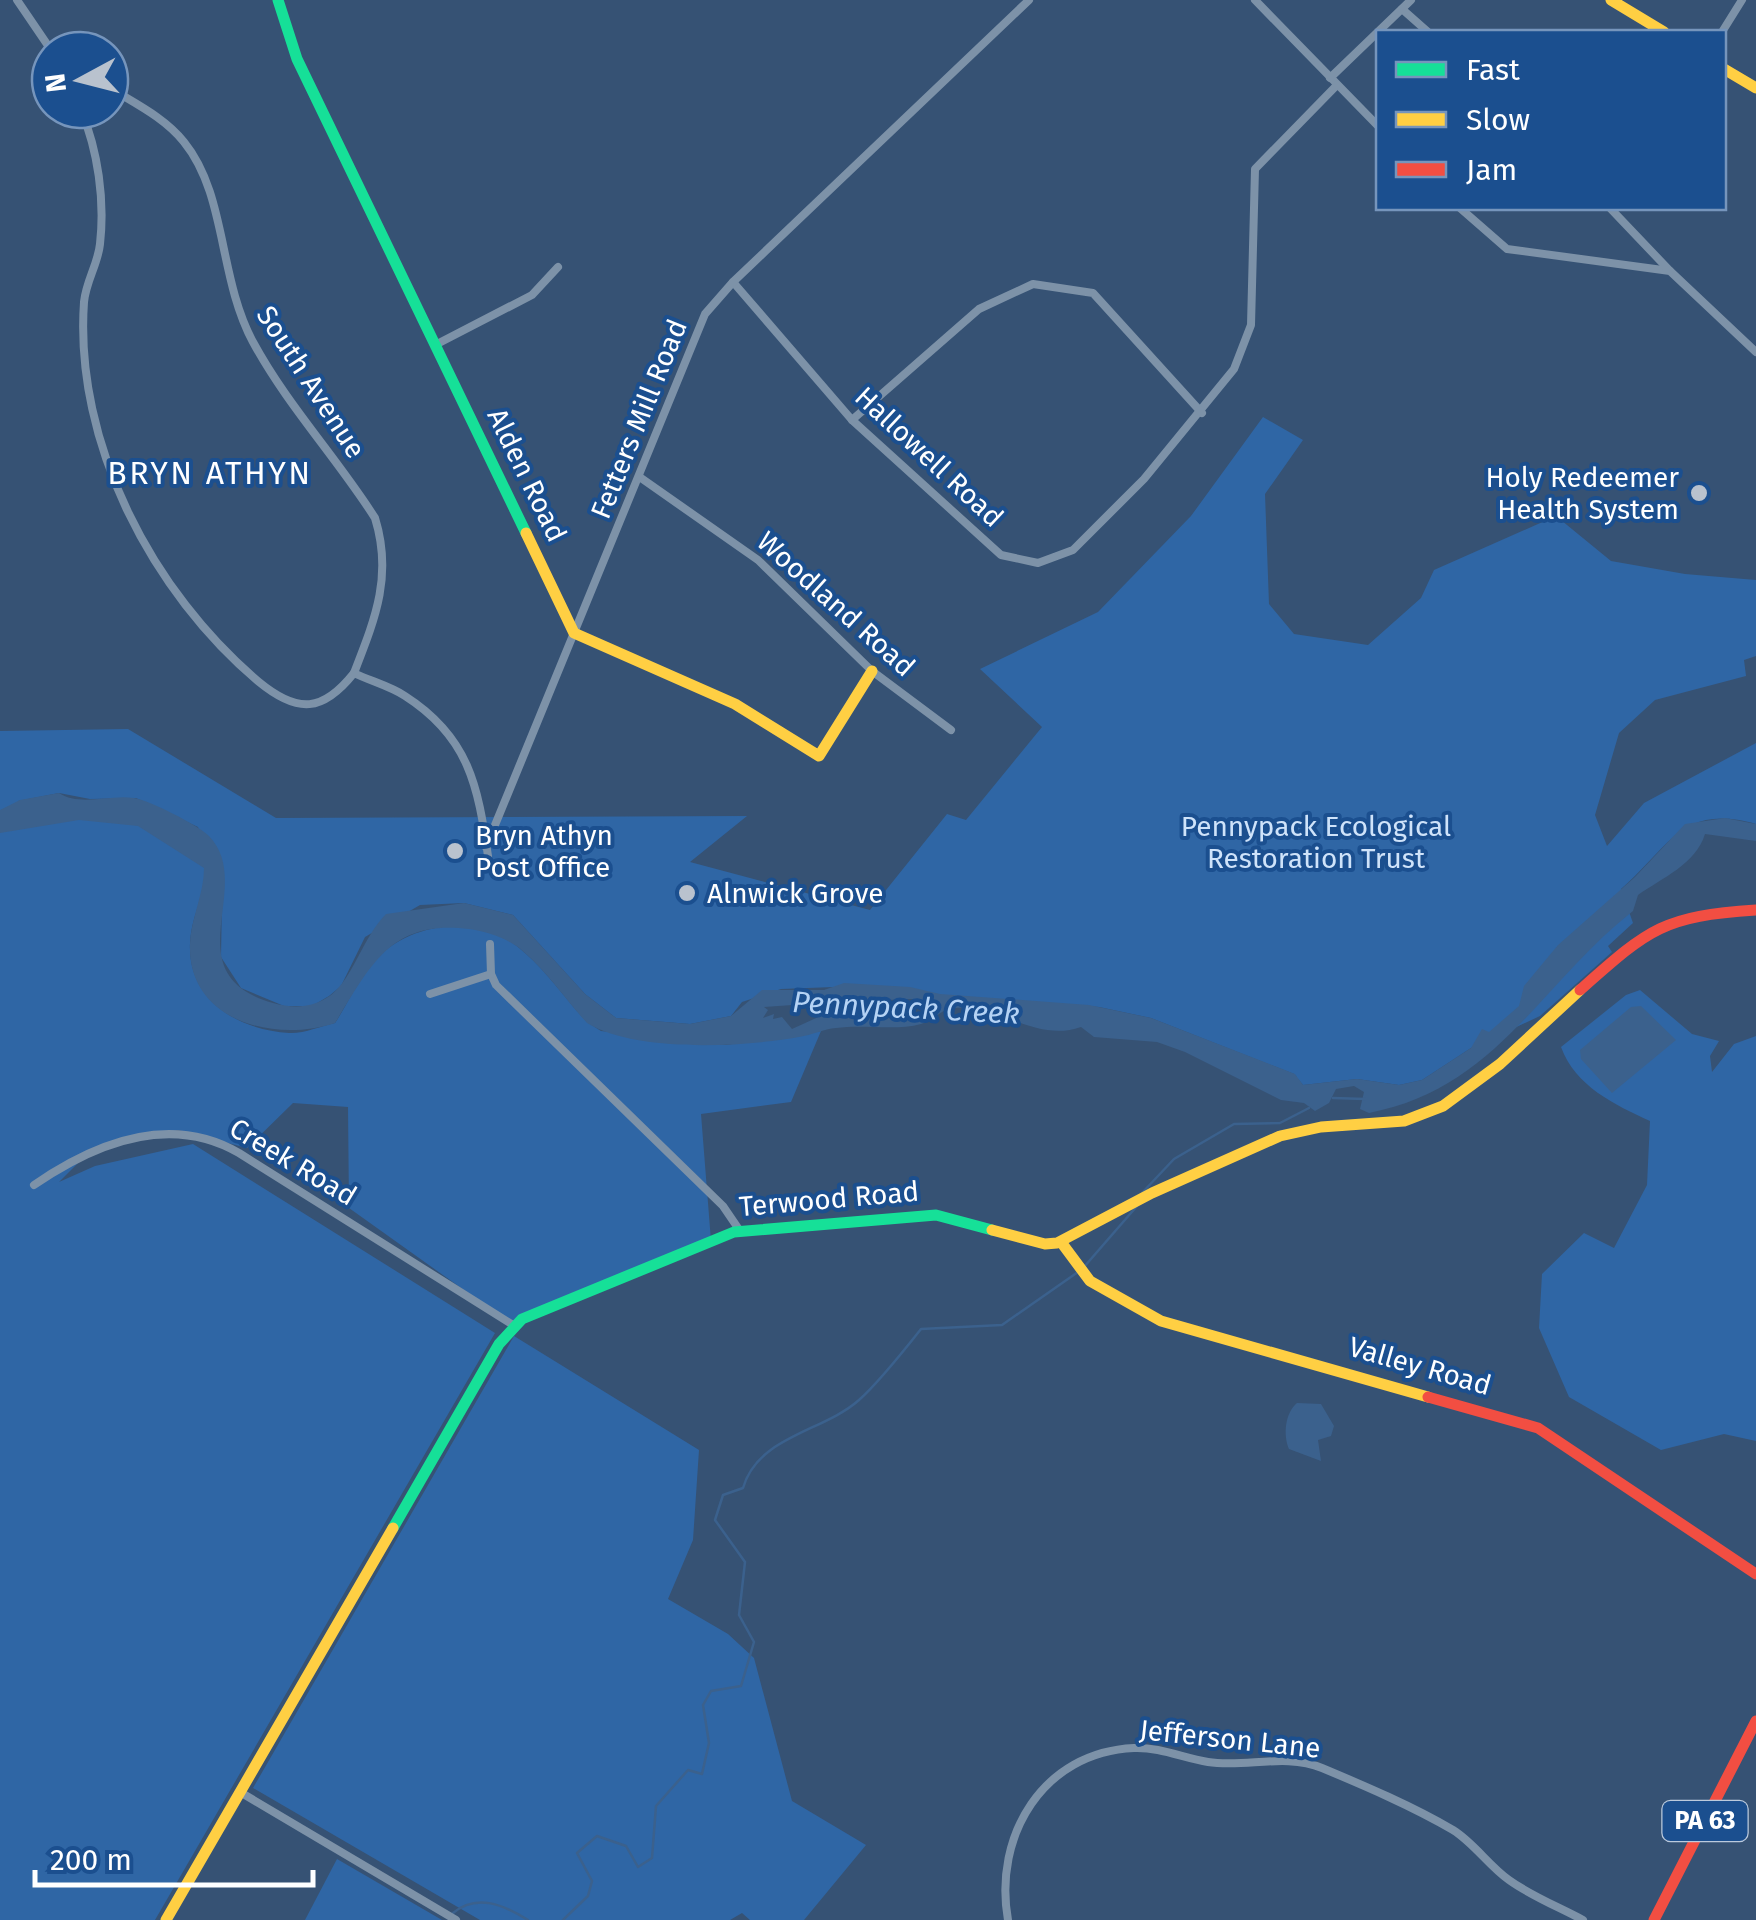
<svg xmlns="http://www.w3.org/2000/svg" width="1756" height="1920" font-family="'Fira Sans',sans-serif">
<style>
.green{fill:#2f66a5}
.water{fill:#3b618d;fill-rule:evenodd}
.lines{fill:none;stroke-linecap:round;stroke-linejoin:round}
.stream{stroke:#3b618d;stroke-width:2.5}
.street{stroke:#7d92a8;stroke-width:8}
.fast{stroke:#16e098;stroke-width:11}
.slow{stroke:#ffcf43;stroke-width:11}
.jam{stroke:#f24e42;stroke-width:11}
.poi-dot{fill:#b9c2ce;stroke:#1b4f8f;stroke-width:4}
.labels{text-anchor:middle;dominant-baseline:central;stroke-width:8;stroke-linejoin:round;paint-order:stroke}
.shield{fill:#1b4f8f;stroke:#bbcadd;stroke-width:2.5}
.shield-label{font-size:25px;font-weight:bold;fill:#fff}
.street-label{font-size:28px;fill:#fff;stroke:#1b4f8f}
.poi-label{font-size:28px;fill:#fff;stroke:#1b4f8f;text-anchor:start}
.park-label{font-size:28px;fill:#cfe3fa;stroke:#1b4f8f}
.water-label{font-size:30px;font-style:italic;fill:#b5d3f5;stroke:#1b4f8f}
.quarter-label{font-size:32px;letter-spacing:2.5px;fill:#fff;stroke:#1b4f8f}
</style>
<rect width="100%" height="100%" fill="#365274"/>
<g class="green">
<path d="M1263,417L1303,440L1265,494L1269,604L1294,634L1368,645L1421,598L1434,570L1556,516L1611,561L1685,574L1756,580V656L1744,660L1746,676L1655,700L1619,733L1595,815L1607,846L1644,803L1756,743V824C1681,803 1670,847 1621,889L1633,923L1608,946L1612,952L1540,1016L1471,1048L1422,1080L1399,1085L1357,1079L1303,1085L1294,1074L1151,1018L1099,1007L834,987L781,989L742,1002L731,1016L690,1024L616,1018L585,994L513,915L464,903L420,905L365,937L341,986L329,996L312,1006H284L241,988L221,957L222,899L198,827L136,798L90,799L59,793L18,801C84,808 172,811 210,876C201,898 191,920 190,944C188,1000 238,1030 289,1033C303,1034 321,1026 335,1023C348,1004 357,980 372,963C410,920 481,912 525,953C548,973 566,1000 587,1022L601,1031L726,1045L821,1031L791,1102L701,1114L711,1241L513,1325L349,1208L348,1107L293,1103L247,1148L178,1130L90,1151L59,1182L95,1166L193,1144L495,1333L155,1920H0V731L128,729L276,818L747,816L690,862L870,910L947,814L966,820L1042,727L980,669L1098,612L1191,516Z"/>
<path d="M1640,990L1692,1034L1719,1041L1710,1056L1712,1072L1734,1044L1756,1036V1441L1724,1434L1661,1450L1569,1397L1539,1328L1542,1274L1584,1233L1614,1248L1647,1185L1650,1121C1615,1105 1575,1086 1561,1047L1626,995Z"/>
<path d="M514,1336L699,1450L693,1540L668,1599L728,1634L754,1658L792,1801L866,1845L804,1920H750L742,1913L730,1920H480L253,1788Z"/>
<path d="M337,1859L442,1920H305Z"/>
</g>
<g class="water">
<path d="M59,793C80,807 110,794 134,798C149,800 198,825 209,836C257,886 171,974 273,1003C294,1009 313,1008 331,995C353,978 363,937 386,914L464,903L513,915L585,994L616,1018L690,1024L731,1016L762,990H824L844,983L910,987L940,994L1089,1005L1151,1018L1295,1074L1303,1085L1357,1079L1399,1085L1422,1080L1471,1048L1482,1029L1489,1032L1519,1006L1524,986L1558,945L1635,877L1685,824L1725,818L1756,824V841L1705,834C1696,864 1662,878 1638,895L1633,911C1541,983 1496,1089 1369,1113L1360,1109L1364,1092L1354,1086L1336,1089L1329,1103L1315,1111L1304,1103L1281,1100L1185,1052L1157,1042L1094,1037L1081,1027C1036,1043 998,1004 954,1008C941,1009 933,1021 921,1024C895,1031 864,1024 836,1028C824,1029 812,1035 799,1037C743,1047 637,1053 587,1023C566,1000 548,973 525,953C512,940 487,931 469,929C391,919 371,965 335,1023C276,1043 187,1022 190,944C191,918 204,894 204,868L138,826L79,820L0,833V810L20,800ZM912,999L942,1005L914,1020L873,1017L887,1000ZM821,1003L836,1009L792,1029L782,1017L773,1019L774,1014L763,1018L768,1010L764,1007Z"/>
<path d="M1641,1006L1676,1040L1612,1093L1581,1059L1580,1050L1631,1007Z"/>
<path d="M1297,1403L1321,1404L1334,1426L1331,1436L1318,1440L1321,1461L1289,1449C1283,1435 1285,1413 1297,1403Z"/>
</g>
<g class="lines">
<g class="stream">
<path d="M883,1003L939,1006"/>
<path d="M1333,1098L1365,1099"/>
<path d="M1141,1194L1174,1159L1234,1124L1280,1123L1309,1108"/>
<path d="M1084,1267L1137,1206"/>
<path d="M453,1913C477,1893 504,1905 528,1920"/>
<path d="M563,1920L588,1896L592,1881L577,1853L597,1836L626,1846L638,1867L652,1858L656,1806L688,1770L702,1774L709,1743L703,1705L711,1691L741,1686L754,1642L739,1615L745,1562L715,1520L723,1495L743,1488C758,1436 823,1432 859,1400C876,1385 906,1348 921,1329L1002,1325L1078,1272"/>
</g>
<g class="street">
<path d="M17,0L51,50"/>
<path d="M1255,0L1378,126"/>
<path d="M1402,9L1428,32"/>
<path d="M1722,32L1742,0"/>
<path d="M1330,78L1411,0"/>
<path d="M110,88C136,104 165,118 184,142C227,195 218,277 253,342C287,405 337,458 375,518C393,576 375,619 354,673"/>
<path d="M81,110C98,151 105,200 100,244C98,264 86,281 84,302C74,444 153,593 259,682C298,714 323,712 354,673C370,681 390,686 405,696C469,737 478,786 488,856"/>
<path d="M1460,208L1507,249L1670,271L1756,352"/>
<path d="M1610,208L1670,271"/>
<path d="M733,282L852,420L1001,555L1038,563L1073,550L1144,479L1234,369L1251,325L1255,169L1337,85"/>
<path d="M437,344L532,295L558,267"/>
<path d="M852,420L979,309L1033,284L1093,293L1202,413"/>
<path d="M641,478L758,560L872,671L951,730"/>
<path d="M486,847L705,314L733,282L1029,0"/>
<path d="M490,944L491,974L496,985L723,1206L740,1231"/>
<path d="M430,994L491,974"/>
<path d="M34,1185C95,1143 170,1113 239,1153L513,1325"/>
<path d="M240,1792L456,1920"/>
<path d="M1008,1920C993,1836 1043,1752 1134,1748C1160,1747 1183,1758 1208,1762C1245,1768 1285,1753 1322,1768C1365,1786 1412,1806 1453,1830C1474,1843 1489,1866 1509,1880C1531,1896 1559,1907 1583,1920"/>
</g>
<g class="fast">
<path d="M278,0L297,59L526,533"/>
<path d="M393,1528L499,1344L522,1319L734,1232L936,1215L992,1230"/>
</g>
<g class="slow">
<path d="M1611,0L1664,32"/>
<path d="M1724,69L1756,88"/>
<path d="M526,533L574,633L735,704L819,756L872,671"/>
<path d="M992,1230L1045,1244L1057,1243L1152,1193L1280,1136L1321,1127L1404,1121L1443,1106L1500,1064L1580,990"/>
<path d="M1061,1242L1090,1281L1161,1321L1428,1397"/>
<path d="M166,1920L393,1528"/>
</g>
<g class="jam">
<path d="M1580,990C1649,929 1662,916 1756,910"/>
<path d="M1428,1397L1538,1428L1756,1574"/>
<path d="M1654,1920L1756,1721"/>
</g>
</g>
<g class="poi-dot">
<circle cx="1699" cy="493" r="10"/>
<circle cx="455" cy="851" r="10"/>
<circle cx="687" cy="893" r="10"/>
</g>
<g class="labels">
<rect class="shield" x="1662.5" y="1801" width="85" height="40" rx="8"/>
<g class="shield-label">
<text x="1705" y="1821">PA 63</text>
</g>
<g class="street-label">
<text transform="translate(311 382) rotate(57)">South Avenue</text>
<text transform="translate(639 419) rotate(-68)">Fetters Mill Road</text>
<text transform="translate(929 457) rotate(43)">Hallowell Road</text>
<text transform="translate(527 475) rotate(64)">Alden Road</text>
<text transform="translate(836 604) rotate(42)">Woodland Road</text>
<text transform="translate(293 1162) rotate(31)">Creek Road</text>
<text transform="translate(829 1199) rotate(-5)">Terwood Road</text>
<text transform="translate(1420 1366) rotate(16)">Valley Road</text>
<text transform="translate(1230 1739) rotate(6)">Jefferson Lane</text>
</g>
<g class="poi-label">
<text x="1679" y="477" text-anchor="end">Holy Redeemer<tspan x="1679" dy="32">Health System</tspan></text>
<text x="475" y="835">Bryn Athyn<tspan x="475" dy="32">Post Office</tspan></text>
<text x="707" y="893">Alnwick Grove</text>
</g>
<g class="park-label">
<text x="1316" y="826">Pennypack Ecological<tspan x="1316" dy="32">Restoration Trust</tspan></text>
</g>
<g class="water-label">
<text transform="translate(906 1008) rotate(3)">Pennypack Creek</text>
</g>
<g class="quarter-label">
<text x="210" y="473">BRYN ATHYN</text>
</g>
</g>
<rect x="1376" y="30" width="350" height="180" fill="#1b4f8f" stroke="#7695bc" stroke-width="2.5"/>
<rect x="1396" y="62" width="50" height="15" fill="#16e098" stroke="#7695bc" stroke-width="2.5"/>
<text x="1466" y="80" font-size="30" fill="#ffffff">Fast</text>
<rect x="1396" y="112" width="50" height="15" fill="#ffcf43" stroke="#7695bc" stroke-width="2.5"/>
<text x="1466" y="130" font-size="30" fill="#ffffff">Slow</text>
<rect x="1396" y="162" width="50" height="15" fill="#f24e42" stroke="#7695bc" stroke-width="2.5"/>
<text x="1466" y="180" font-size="30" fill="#ffffff">Jam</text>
<g transform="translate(80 80) rotate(263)"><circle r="48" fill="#1b4f8f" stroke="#7695bc" stroke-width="2.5"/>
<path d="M0-8L18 38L0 25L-18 38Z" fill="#b9c2ce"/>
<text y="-15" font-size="28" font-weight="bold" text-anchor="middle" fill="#ffffff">N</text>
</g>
<path d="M35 1870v15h278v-15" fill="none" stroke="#ffffff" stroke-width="5"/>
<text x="50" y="1870" font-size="30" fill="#ffffff" stroke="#1b4f8f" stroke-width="8" paint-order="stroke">200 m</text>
</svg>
